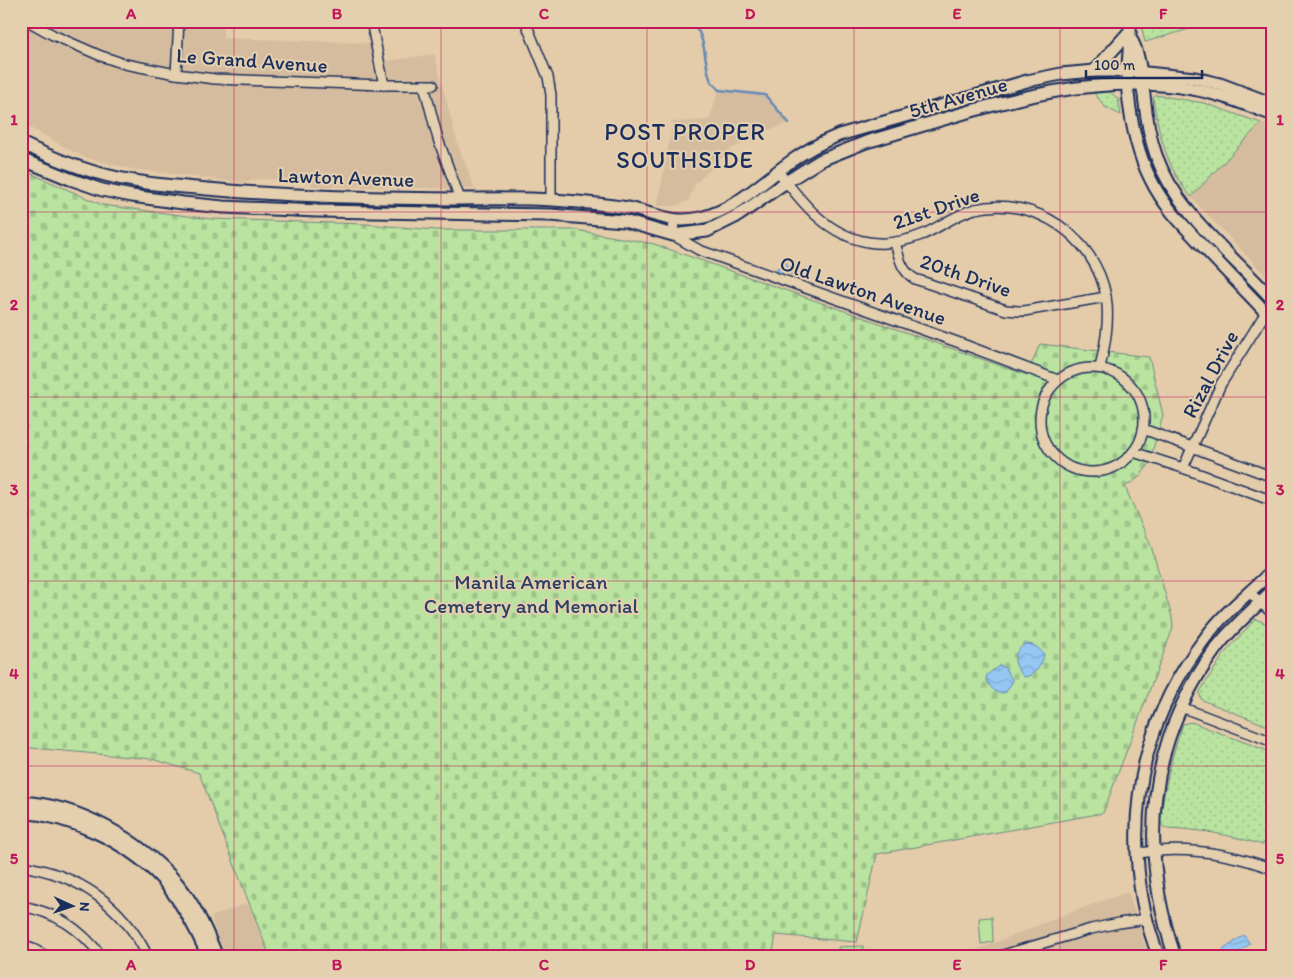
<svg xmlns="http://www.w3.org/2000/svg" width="1294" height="978" font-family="Itim,sans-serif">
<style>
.built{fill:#d6bc9f}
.grass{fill:url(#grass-dots);stroke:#6a897e}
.cemetery{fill:url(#cemetery-stones);stroke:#6a897e}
.garden{fill:#b9e39f;stroke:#6a897e}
.water{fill:url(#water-waves);stroke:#648ab7}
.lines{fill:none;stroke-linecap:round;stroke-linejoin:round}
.stream{stroke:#648ab7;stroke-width:2.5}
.minor-casing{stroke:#1b2f5e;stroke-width:12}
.major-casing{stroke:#1b2f5e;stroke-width:15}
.minor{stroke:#e4cfae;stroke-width:9}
.major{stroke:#e4cfae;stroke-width:11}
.grid{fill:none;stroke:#c2185b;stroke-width:1;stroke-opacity:0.55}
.labels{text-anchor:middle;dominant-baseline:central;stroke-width:4;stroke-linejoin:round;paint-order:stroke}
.street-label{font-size:21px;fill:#1b2f5e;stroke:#e4cfae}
.park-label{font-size:21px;fill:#2b4164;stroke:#e4cfae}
.quarter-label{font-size:24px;letter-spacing:1px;fill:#1b2f5e;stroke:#e4cfae}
.neatline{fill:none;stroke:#c2185b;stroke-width:2}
.grid-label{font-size:16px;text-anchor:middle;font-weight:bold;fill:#c2185b}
</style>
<defs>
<pattern id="grass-dots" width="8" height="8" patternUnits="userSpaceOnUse" patternTransform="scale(1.25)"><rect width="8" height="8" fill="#b9e39f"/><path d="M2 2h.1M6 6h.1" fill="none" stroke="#9ec38b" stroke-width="1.8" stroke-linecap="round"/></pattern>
<pattern id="cemetery-stones" width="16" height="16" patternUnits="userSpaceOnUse" patternTransform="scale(1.25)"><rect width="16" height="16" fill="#b9e39f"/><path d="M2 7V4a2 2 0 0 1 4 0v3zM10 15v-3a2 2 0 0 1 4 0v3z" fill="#9ec38b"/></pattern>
<pattern id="water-waves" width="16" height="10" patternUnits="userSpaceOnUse" patternTransform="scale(1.25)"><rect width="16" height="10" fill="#95c7f2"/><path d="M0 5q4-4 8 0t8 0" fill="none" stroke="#80abd2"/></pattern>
</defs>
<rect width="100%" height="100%" fill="#e4cba9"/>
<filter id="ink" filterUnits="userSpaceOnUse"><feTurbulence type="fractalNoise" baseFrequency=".02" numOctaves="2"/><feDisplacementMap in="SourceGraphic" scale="10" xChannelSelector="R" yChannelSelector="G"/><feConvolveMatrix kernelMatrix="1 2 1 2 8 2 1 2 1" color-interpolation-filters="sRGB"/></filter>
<g filter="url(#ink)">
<g class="built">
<path d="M21,21H223V38L371,43L375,63L434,54L458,145L475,189L314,186L302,180L258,179L245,183L131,169L83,157L21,123Z"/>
<path d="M719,90L765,95L789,123L760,133L731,149L696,183L688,201L676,206H657L673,122L709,120Z"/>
<path d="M1261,123L1273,127V277L1270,278L1267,277L1191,197Z"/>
<path d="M1128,892L1149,957H959L1074,911Z"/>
<path d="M248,903L269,957H225L211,917Z"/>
</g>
<g class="grass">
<path d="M1140,21H1216L1145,42Z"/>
<path d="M1110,92L1118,99L1121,115L1105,107L1094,93Z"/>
<path d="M1156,95L1204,103L1261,123L1191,197C1167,169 1159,134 1153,98Z"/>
<path d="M1255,619L1273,626V728L1202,700L1199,693L1225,653Z"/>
<path d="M1191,722L1273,753V821L1263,845C1231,835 1199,829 1165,828L1160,823C1164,789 1171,757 1183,724Z"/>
</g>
<path class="cemetery" d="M21,169L102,205L211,219L365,224L435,230H576L654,244L1027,375L1040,344L1149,357L1163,415L1148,466L1138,478L1125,487L1151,546L1172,617L1173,628L1103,813L877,854L857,942L776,935L772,957H270L199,773L152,759L21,747Z"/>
<g class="garden">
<path d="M992,917L993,942L981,944L979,918Z"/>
<path d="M863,946V956L840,957L838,947Z"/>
</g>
<g class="water">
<path d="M784,260L790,268L799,269V273L791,274L786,272L779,273L776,271L777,268L781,266Z"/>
<path d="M1025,644C1034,644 1038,647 1044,654C1043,664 1035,676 1024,677C1013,665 1011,654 1025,644Z"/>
<path d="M1000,665L1005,668L1013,681L1006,692C996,696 991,688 986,679L987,675Z"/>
<path d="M1244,935L1250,944L1232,957H1213Z"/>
</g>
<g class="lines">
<path class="stream" d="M689,21C708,33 703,64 711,81C713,84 717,87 719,90L765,95L789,123"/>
<defs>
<g id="minor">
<path d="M28,21L53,35L101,56L125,64L176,74L215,79L384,85H433"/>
<path d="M371,21L384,85"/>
<path d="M525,21L548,77L551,95V200"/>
<path d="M176,74L179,21"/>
<path d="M424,85L438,139L460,199"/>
<path d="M778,171C802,203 827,235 868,242C886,245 907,241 924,234C942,226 956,214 975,209C1035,195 1095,237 1106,296C1110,320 1105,345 1100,368"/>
<path d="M674,220L673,235L699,250L957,342L1058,380"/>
<path d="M895,242C899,257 901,271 915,279L1006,310L1018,311H1024L1106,297"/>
<circle cx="1092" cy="420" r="52"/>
<path d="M1143,429L1273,477"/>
<path d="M1133,452L1183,468L1273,501"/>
<path d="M1183,468L1221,384L1273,301"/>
<path d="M1249,592L1273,614"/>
<path d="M1181,707L1273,742"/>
<path d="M1138,853C1183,846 1230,853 1273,869"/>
<path d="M21,866C78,874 123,905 148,957"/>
<path d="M21,906C56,912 81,929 102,957"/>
<path d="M21,945L33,949L48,957"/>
<path d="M996,957L1091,929L1119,923L1147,919"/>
</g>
<g id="major">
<path d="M1130,21C1131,46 1126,67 1128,93C1131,123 1137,153 1151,180C1162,203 1180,222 1197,240C1222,267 1248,293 1273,320"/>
<path d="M1131,39C1140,55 1141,76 1144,95C1146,115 1149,135 1156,155C1177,214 1232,254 1273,300"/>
<path d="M1094,71L1130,31"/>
<path d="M21,143C56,160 95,175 134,181C162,186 191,187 219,190C297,197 376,198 454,199C487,199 520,198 553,200C580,202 607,204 633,209C659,215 673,224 700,218C735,210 762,182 790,162C805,151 822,142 839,135L1027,81L1061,74L1094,71H1127L1195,78L1220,84L1273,104"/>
<path d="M21,159L70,179L102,190L132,196L183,203L223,207L318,211L550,215L624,221L673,235L707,231L739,215L786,182L821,160L866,142C972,112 1082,69 1193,89C1221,94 1247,105 1273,115"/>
<path d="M21,802C79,805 139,839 177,883C195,904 207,931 217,957"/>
<path d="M21,812C71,816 126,841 161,878C181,901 196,928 208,957"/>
<path d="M1159,957C1134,896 1130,819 1147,755C1158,713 1179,672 1206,637C1225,611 1250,593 1273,570"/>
<path d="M1175,957C1138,848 1147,741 1217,647C1233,626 1254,609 1273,590"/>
</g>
</defs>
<use href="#minor" class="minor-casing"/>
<use href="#major" class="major-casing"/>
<use href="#minor" class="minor"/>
<use href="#major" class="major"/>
</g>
</g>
<path class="grid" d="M234,21V957M441,21V957M647,21V957M854,21V957M1060,21V957M21,212H1273M21,397H1273M21,581H1273M21,766H1273"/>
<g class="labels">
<g class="street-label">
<text transform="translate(252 60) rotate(4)">Le Grand Avenue</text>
<text transform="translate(958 97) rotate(-16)">5th Avenue</text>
<text transform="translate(346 177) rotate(2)">Lawton Avenue</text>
<text transform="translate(936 208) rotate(-19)">21st Drive</text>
<text transform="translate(966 275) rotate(19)">20th Drive</text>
<text transform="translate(863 290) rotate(19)">Old Lawton Avenue</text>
<text transform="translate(1210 374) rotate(-62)">Rizal Drive</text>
</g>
<g class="park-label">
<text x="531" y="581">Manila American<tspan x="531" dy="24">Cemetery and Memorial</tspan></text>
</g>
<g class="quarter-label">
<text x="685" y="131">POST PROPER<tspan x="685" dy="28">SOUTHSIDE</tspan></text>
</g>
</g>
<rect width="1294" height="978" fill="none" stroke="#e4cfae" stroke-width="55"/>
<g transform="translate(72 906) rotate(93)" stroke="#e4cfae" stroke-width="4" paint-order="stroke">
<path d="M0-4L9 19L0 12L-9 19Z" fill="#1b2f5e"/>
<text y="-8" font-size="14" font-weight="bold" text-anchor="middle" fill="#1b2f5e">N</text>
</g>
<path d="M1086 70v8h116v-8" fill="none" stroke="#1b2f5e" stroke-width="2.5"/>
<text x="1094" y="70" font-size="15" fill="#1b2f5e" stroke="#e4cfae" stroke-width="4" paint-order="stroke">100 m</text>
<rect x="28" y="28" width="1238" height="922" class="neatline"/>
<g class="grid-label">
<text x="131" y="19">A</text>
<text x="337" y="19">B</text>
<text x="544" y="19">C</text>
<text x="750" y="19">D</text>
<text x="957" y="19">E</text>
<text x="1163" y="19">F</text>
<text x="14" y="125">1</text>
<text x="1280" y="125">1</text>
<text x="14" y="310">2</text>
<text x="1280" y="310">2</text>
<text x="14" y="495">3</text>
<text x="1280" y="495">3</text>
<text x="14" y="679">4</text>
<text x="1280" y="679">4</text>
<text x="14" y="864">5</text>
<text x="1280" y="864">5</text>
<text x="131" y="970">A</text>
<text x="337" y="970">B</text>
<text x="544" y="970">C</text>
<text x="750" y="970">D</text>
<text x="957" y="970">E</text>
<text x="1163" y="970">F</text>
</g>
</svg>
